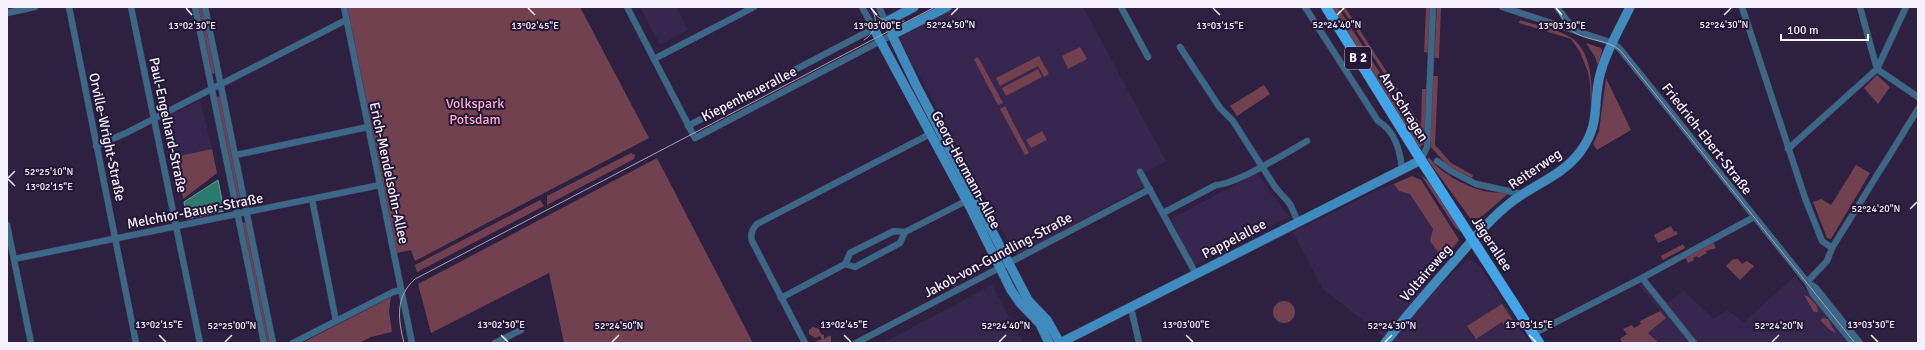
<svg xmlns="http://www.w3.org/2000/svg" width="1925" height="350" font-family="Signika,sans-serif">
<style>
.built{fill:#37274e}
.green{fill:#71414f}
.water{fill:#2b7a6e;stroke:#689e99}
.lines{fill:none;stroke-linecap:round;stroke-linejoin:round}
.street-casing{stroke:#493d5b;stroke-width:7}
.secondary-casing{stroke:#493d5b;stroke-width:10}
.primary-casing{stroke:#493d5b;stroke-width:11}
.street{stroke:#3c6888;stroke-width:6}
.secondary{stroke:#408bbe;stroke-width:9}
.primary{stroke:#41a6e9;stroke-width:10}
.tram{stroke:#a7a0b4;stroke-width:1}
.ticks{fill:none;stroke:#f5f1fe;stroke-width:1.5}
.labels{text-anchor:middle;dominant-baseline:central;stroke-width:4;stroke-linejoin:round;paint-order:stroke}
.shield{fill:#241736;stroke:#b6b0c2;stroke-width:1}
.shield-label{font-size:13px;font-weight:bold;fill:#f5f1fe}
.street-label{font-size:14px;fill:#f5f1fe;stroke:#241736}
.park-label{font-size:14px;fill:#ffabc2;stroke:#241736}
.ticks-label{font-size:10px;text-anchor:middle;fill:#f5f1fe;stroke:#241736;stroke-width:4;stroke-linejoin:round;paint-order:stroke}
</style>
<rect width="100%" height="100%" fill="#2d2040"/>
<g class="built">
<path d="M640,7H676L688,30L660,45Z"/>
<path d="M956,7H1083L1166,161L1140,175L1145,186L1016,256L899,38Z"/>
<path d="M200,100L212,149L174,157L168,117Z"/>
<path d="M1257,173L1289,217L1194,266L1171,219Z"/>
<path d="M1410,177H1415L1421,180L1460,241L1384,337L1323,289L1293,232L1376,191Z"/>
<path d="M1472,260L1479,265L1531,343H1390L1427,299L1464,262Z"/>
<path d="M1795,276L1850,343H1659L1648,333L1666,318L1639,285L1647,281L1665,304L1684,291L1714,319L1727,310L1744,322Z"/>
<path d="M992,285L1023,343H883Z"/>
</g>
<g class="green">
<path d="M197,7H202L216,73L210,74Z"/>
<path d="M347,7H580L649,138L415,261L411,250L397,253Z"/>
<path d="M1330,7H1338L1419,135L1424,144L1419,148Z"/>
<path d="M1341,7H1345L1421,125L1422,89H1427L1425,137Z"/>
<path d="M1426,7H1430L1429,53L1424,52Z"/>
<path d="M1437,7H1441L1439,58H1434Z"/>
<path d="M1520,20C1535,25 1558,29 1570,37C1592,50 1593,85 1591,108L1590,83L1588,72L1580,52L1571,39L1519,23Z"/>
<path d="M1586,43L1601,48L1602,51L1598,66L1595,57Z"/>
<path d="M1080,47L1087,59L1068,69L1062,56Z"/>
<path d="M1039,56L1049,74L1044,77L1038,66L1000,86L996,78Z"/>
<path d="M978,57L1003,103L998,105L974,59Z"/>
<path d="M1038,69L1042,77L1006,96L1002,88Z"/>
<path d="M1877,75L1890,87L1878,104L1864,88Z"/>
<path d="M1433,76H1438L1435,145L1451,163L1473,175L1472,178L1448,166L1429,145Z"/>
<path d="M1606,78L1631,130L1597,150L1593,144L1599,131Z"/>
<path d="M1264,85L1270,94L1237,116L1230,106Z"/>
<path d="M220,96L243,207L238,208L216,97Z"/>
<path d="M1005,106L1029,153L1025,155L1000,109Z"/>
<path d="M1042,131L1047,140L1031,148L1026,140Z"/>
<path d="M212,149L217,173L183,199L174,157Z"/>
<path d="M631,153L635,155L634,159L547,205V196Z"/>
<path d="M1429,157C1438,172 1467,187 1484,191C1492,193 1501,192 1509,193L1480,218H1470L1427,159Z"/>
<path d="M657,158L753,343H564L549,273L431,333L418,284Z"/>
<path d="M1856,165L1870,173L1831,239L1827,238L1813,202L1821,199L1831,205Z"/>
<path d="M1421,175L1428,181L1462,233L1455,227Z"/>
<path d="M1412,176L1421,180L1459,240L1443,259L1430,241L1433,229L1410,194L1399,191L1394,184Z"/>
<path d="M540,200L544,206L417,272L415,265Z"/>
<path d="M246,222L270,343H265L241,223Z"/>
<path d="M1671,226L1674,232L1676,231L1678,234L1658,243L1654,235Z"/>
<path d="M1713,242L1716,248L1706,251L1707,253L1698,258L1697,256L1693,258L1694,260L1688,263L1685,257Z"/>
<path d="M1683,244L1685,248L1663,260L1661,256Z"/>
<path d="M1733,259H1738L1742,264L1747,261L1754,266L1740,280L1726,266Z"/>
<path d="M1804,295L1809,297L1817,306L1818,312H1814Z"/>
<path d="M391,297L389,311L392,332L371,337L359,343H302Z"/>
<circle cx="1284" cy="312" r="11"/>
<path d="M1502,304L1514,322L1506,327L1502,322L1476,339L1467,326Z"/>
<path d="M1660,311L1666,318L1648,333L1659,343H1622L1620,339L1627,334L1623,329L1632,325L1634,328L1641,324L1640,321Z"/>
<path d="M1822,318L1828,319L1836,334L1829,329L1821,321Z"/>
<path d="M813,327L819,329L821,334L824,335V339L828,336H831V342L812,343L822,339L820,336L815,338L809,334V330Z"/>
</g>
<path class="water" d="M218,180L224,211L187,219L184,202Z"/>
<g class="lines">
<defs>
<g id="street">
<path d="M69,7L136,343"/>
<path d="M131,7L200,343"/>
<path d="M195,7L264,343"/>
<path d="M205,7L273,343"/>
<path d="M344,7L412,343"/>
<path d="M627,7L695,138L892,35L879,7"/>
<path d="M862,7L874,29"/>
<path d="M1121,7L1148,57"/>
<path d="M1305,7L1378,121C1395,131 1400,150 1402,169"/>
<path d="M1502,7L1613,43L1620,49L1807,282L1816,288L1860,343"/>
<path d="M1557,7L1574,30"/>
<path d="M1742,7L1805,198L1822,241L1832,248"/>
<path d="M1860,7L1877,69L1918,97"/>
<path d="M7,13L35,7"/>
<path d="M1180,47L1220,108L1233,121L1275,187L1290,204L1298,222"/>
<path d="M654,59L754,7"/>
<path d="M688,126L886,22"/>
<path d="M96,146L126,133L346,20"/>
<path d="M1788,149L1877,69L1906,7"/>
<path d="M236,155L368,127"/>
<path d="M1421,160L1427,147L1433,7"/>
<path d="M1437,161L1451,171L1476,184L1522,194"/>
<path d="M1140,172L1196,274"/>
<path d="M312,199L336,321"/>
<path d="M1163,213L1216,185C1237,184 1286,153 1307,141"/>
<path d="M7,225L31,343"/>
<path d="M14,259L380,185"/>
<path d="M845,264L855,267L900,243L905,232L966,201"/>
<path d="M1642,278L1694,343"/>
<path d="M1807,282L1827,261L1832,248L1918,109"/>
<path d="M1808,283L1813,294L1853,343"/>
<path d="M781,298L845,264L850,253L894,231L905,232"/>
<path d="M1131,308L1139,343"/>
<path d="M1533,334L1642,278L1754,217"/>
<path d="M293,343L393,292L401,290"/>
<path d="M495,343L521,330"/>
<path d="M805,343L752,241C750,234 752,229 757,224L932,133"/>
<path d="M856,343L1150,189"/>
</g>
<g id="secondary">
<path d="M947,7L892,35L916,85L1028,300L1047,320L1060,343"/>
<path d="M886,22L914,7"/>
<path d="M874,29L970,207L1011,290L1020,303L1040,324L1049,343"/>
<path d="M1060,343L1421,160"/>
<path d="M1385,343C1405,317 1427,292 1449,267C1467,247 1483,226 1503,209C1526,187 1561,178 1580,152C1600,125 1593,108 1599,79C1604,55 1619,30 1630,7"/>
</g>
<path id="primary" d="M1326,7L1421,160L1539,343"/>
</defs>
<use href="#street" class="street-casing"/>
<use href="#secondary" class="secondary-casing"/>
<use href="#primary" class="primary-casing"/>
<use href="#street" class="street"/>
<use href="#secondary" class="secondary"/>
<use href="#primary" class="primary"/>
<g class="tram">
<path d="M870,7C878,21 889,24 904,21"/>
<path d="M1556,7C1561,16 1567,29 1577,34C1591,41 1607,40 1620,50L1855,343"/>
<path d="M864,40C875,33 878,23 873,11"/>
<path d="M404,343C398,319 395,297 415,279L935,7"/>
</g>
</g>
<path class="ticks" d="M186,8L192,15M528,8L535,15M871,8L877,15M1213,8L1220,15M1556,8L1562,15M951,15L958,8M1337,15L1344,8M1724,15L1731,8M8,178L15,171M8,179L15,186M1910,209L1917,202M159,335L166,342M501,335L508,342M844,335L851,342M1186,335L1193,342M1529,335L1536,342M1871,335L1878,342M225,342L232,335M612,342L619,335M999,342L1006,335M1385,342L1392,335M1772,342L1779,335"/>
<g class="labels">
<rect class="shield" x="1345" y="47" width="26" height="22" rx="3"/>
<g class="shield-label">
<text x="1358" y="58">B 2</text>
</g>
<g class="street-label">
<text transform="translate(749 94) rotate(-27)">Kiepenheuerallee</text>
<text transform="translate(1404 107) rotate(58)">Am Schragen</text>
<text transform="translate(168 125) rotate(78)">Paul-Engelhard-Straße</text>
<text transform="translate(107 137) rotate(78)">Orville-Wright-Straße</text>
<text transform="translate(1707 139) rotate(52)">Friedrich-Ebert-Straße</text>
<text transform="translate(1535 169) rotate(-34)">Reiterweg</text>
<text transform="translate(966 170) rotate(62)">Georg-Hermann-Allee</text>
<text transform="translate(389 173) rotate(78)">Erich-Mendelsohn-Allee</text>
<text transform="translate(195 211) rotate(-11)">Melchior-Bauer-Straße</text>
<text transform="translate(1234 239) rotate(-27)">Pappelallee</text>
<text transform="translate(1492 244) rotate(57)">Jägerallee</text>
<text transform="translate(998 255) rotate(-28)">Jakob-von-Gundling-Straße</text>
<text transform="translate(1426 273) rotate(-49)">Voltaireweg</text>
</g>
<g class="park-label">
<text x="475" y="103">Volkspark<tspan x="475" dy="16">Potsdam</tspan></text>
</g>
</g>
<g class="ticks-label">
<text x="951" y="28">52°24'50"N</text>
<text x="1337" y="28">52°24'40"N</text>
<text x="1724" y="28">52°24'30"N</text>
<text x="1562" y="29">13°03'30"E</text>
<text x="192" y="29">13°02'30"E</text>
<text x="535" y="29">13°02'45"E</text>
<text x="877" y="29">13°03'00"E</text>
<text x="1220" y="29">13°03'15"E</text>
<text x="49" y="175">52°25'10"N</text>
<text x="49" y="190">13°02'15"E</text>
<text x="1876" y="212">52°24'20"N</text>
<text x="159" y="328">13°02'15"E</text>
<text x="501" y="328">13°02'30"E</text>
<text x="844" y="328">13°02'45"E</text>
<text x="1186" y="328">13°03'00"E</text>
<text x="1529" y="328">13°03'15"E</text>
<text x="1871" y="328">13°03'30"E</text>
<text x="232" y="329">52°25'00"N</text>
<text x="619" y="329">52°24'50"N</text>
<text x="1006" y="329">52°24'40"N</text>
<text x="1392" y="329">52°24'30"N</text>
<text x="1779" y="329">52°24'20"N</text>
</g>
<rect width="1925" height="350" fill="none" stroke="#f5f1fe" stroke-width="16"/>
<path d="M1781 34v6h87v-6" fill="none" stroke="#f5f1fe" stroke-width="2"/>
<text x="1787" y="34" font-size="12" fill="#f5f1fe" stroke="#241736" stroke-width="3" paint-order="stroke">100 m</text>
</svg>
